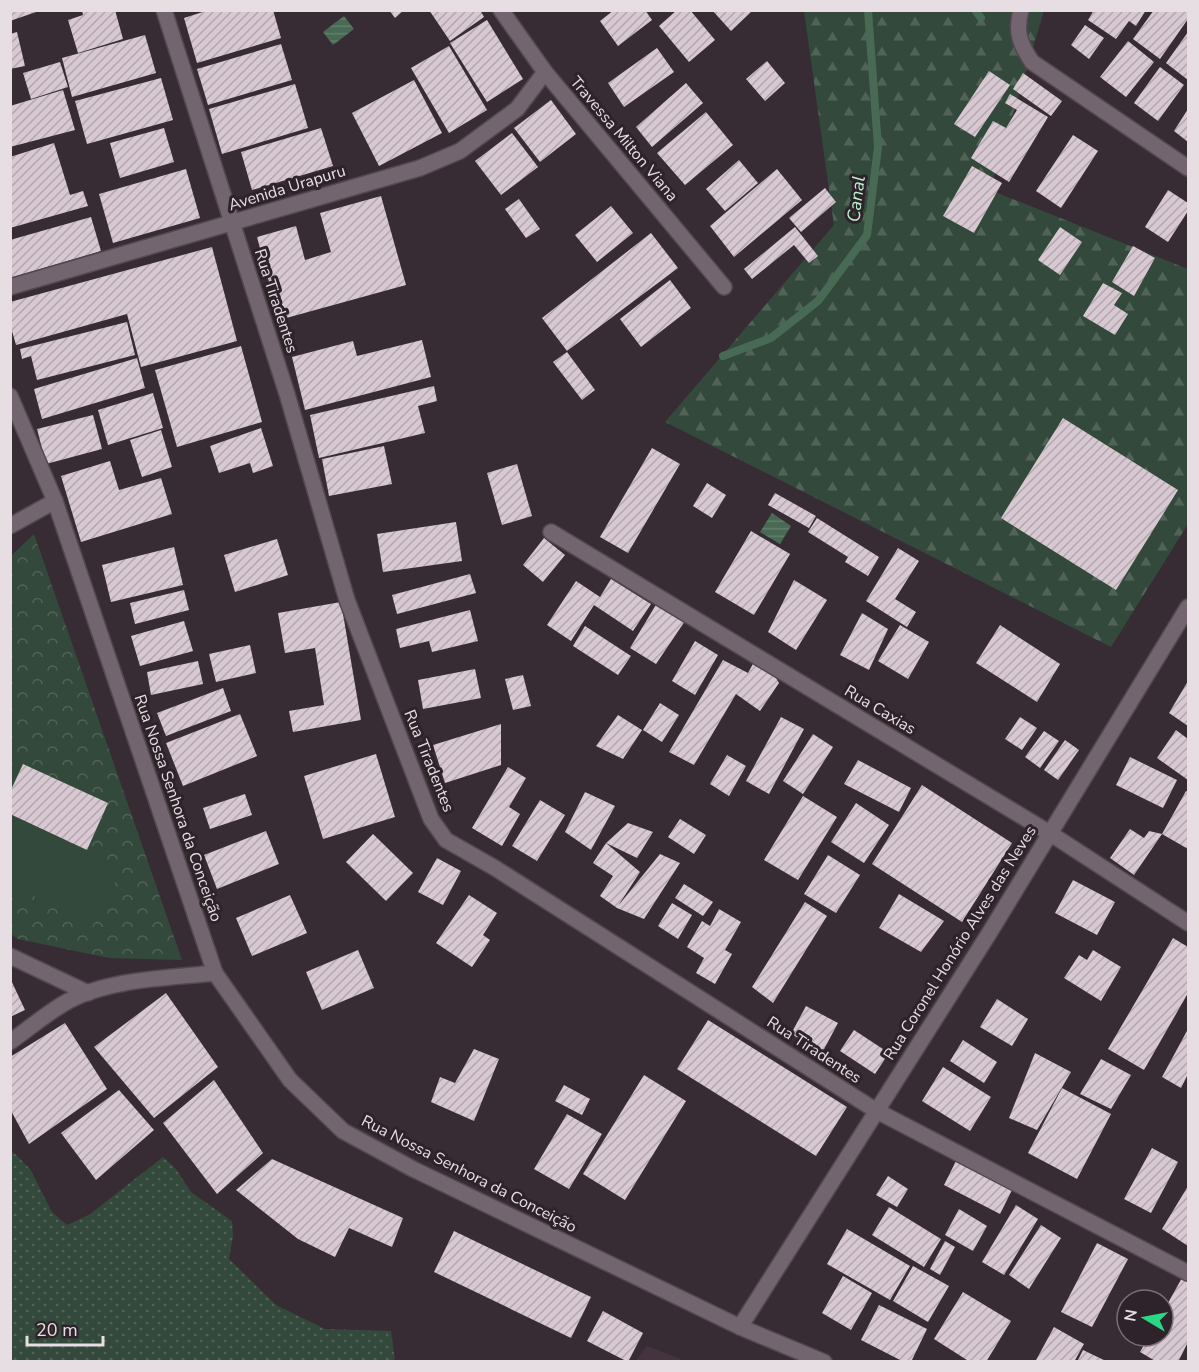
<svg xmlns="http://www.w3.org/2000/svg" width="1199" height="1372" font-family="'Nunito Sans',sans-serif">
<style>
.built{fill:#453440}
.grass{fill:url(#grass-dots)}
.forest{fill:url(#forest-firs)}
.park{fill:url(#park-crowns)}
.garden{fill:#33493b}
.water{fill:url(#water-rules)}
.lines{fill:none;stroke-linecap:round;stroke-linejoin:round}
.stream{stroke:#486a54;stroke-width:8}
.building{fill:url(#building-hatch)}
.minor-casing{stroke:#544850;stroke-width:18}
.minor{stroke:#73656f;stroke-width:15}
.labels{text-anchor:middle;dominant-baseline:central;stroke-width:6;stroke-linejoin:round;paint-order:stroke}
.street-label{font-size:16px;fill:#e6dee3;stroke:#2e232a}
.water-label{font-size:18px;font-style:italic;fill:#b6f4cc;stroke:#2e232a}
</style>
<defs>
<pattern id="grass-dots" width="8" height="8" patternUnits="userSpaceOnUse" patternTransform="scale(1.5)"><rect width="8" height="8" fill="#33493b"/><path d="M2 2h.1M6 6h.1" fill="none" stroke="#516357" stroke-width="1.8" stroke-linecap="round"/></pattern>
<pattern id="forest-firs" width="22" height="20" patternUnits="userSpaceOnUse" patternTransform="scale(1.5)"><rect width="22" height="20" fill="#33493b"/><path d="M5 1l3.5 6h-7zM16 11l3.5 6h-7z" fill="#516357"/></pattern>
<pattern id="park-crowns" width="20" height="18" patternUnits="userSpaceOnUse" patternTransform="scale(1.5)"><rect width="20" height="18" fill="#33493b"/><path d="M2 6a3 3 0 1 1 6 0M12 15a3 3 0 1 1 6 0" fill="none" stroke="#516357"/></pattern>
<pattern id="water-rules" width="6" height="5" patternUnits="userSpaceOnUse" patternTransform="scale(1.5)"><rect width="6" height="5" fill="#486a54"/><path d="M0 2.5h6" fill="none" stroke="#627f6c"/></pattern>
<pattern id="building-hatch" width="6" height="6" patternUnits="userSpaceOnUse" patternTransform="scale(1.5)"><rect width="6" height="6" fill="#d7c8d2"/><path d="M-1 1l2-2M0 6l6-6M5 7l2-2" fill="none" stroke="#b2a7ae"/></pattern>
</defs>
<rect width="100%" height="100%" fill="#382c34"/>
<path class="built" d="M647,1346L685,1361H636Z"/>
<path class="grass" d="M11,1153H14L30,1169L52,1212L67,1225L89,1215L163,1157L176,1169L191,1192L232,1221L233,1236L229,1259L276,1305L325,1329L391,1331L395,1361H11Z"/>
<path class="forest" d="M804,11H1044L990,190L1188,269V524L1111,647L665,422L834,225Z"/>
<path class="park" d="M34,534L182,960L109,958L18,939L11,934V556Z"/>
<path class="garden" d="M10,814L123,868L92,927L11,884Z"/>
<g class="water">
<path d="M344,16L354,29L333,45L323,32Z"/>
<path d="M772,513L791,526L780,544L760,532Z"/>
</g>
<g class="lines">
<g class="stream">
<path d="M975,10L981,18"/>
<path d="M723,356L771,338L818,301L867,235L878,147L868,10"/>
</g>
</g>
<g class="building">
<path d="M10,10H39V11L10,21Z"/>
<path d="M82,10H115L123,39L78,53L68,20L83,15Z"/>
<path d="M209,10H273L281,38L197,63L184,18Z"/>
<path d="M389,10H404L395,18Z"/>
<path d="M429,10H480L484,17L450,41Z"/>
<path d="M614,10H645L652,20L618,46L600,21Z"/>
<path d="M677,10H690L715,40L689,62L659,26Z"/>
<path d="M712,10H753L731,31Z"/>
<path d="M1094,10H1146L1136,26L1129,21L1116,39L1088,20Z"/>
<path d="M1154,10H1188V19L1160,59L1133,39Z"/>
<path d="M487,20L523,79L487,102L450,43Z"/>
<path d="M1085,25L1104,38L1089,59L1071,45Z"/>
<path d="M17,32L25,66L10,69V34Z"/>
<path d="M1188,32V80L1166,63Z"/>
<path d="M145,35L156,73L72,97L62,58Z"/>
<path d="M1128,41L1154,62L1126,97L1100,77Z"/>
<path d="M281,44L292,80L208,105L197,69Z"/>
<path d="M449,46L487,110L449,133L411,68Z"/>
<path d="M657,48L674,72L624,107L608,83Z"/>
<path d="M767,61L785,83L765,101L746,79Z"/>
<path d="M60,62L68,87L31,99L23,73Z"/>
<path d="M1160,67L1184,85L1158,121L1134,103Z"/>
<path d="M989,71L1010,85L975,137L954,124Z"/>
<path d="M1023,73L1062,101L1051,116L1013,89Z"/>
<path d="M161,78L173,120L87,144L75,101Z"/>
<path d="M414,80L442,133L379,166L352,113Z"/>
<path d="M686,83L703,103L652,147L636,127Z"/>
<path d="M295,84L308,128L222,154L209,109Z"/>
<path d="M63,90L75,130L10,147V106Z"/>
<path d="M1010,94L1048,117L1009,182L971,158L993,121L1006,128L1017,110L1005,103Z"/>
<path d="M551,100L576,134L540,162L514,128Z"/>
<path d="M1188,109V142L1174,131Z"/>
<path d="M706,112L733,145L685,185L657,153Z"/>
<path d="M164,128L174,162L120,178L110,143Z"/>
<path d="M321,128L333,166L252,190L241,152Z"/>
<path d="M512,133L538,167L501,195L475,161Z"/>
<path d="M1073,135L1098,151L1061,208L1036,191Z"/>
<path d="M54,143L70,195L83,191L88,206L10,228V157Z"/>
<path d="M739,160L758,183L725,211L706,189Z"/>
<path d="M972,166L1002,183L974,233L943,216Z"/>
<path d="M186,169L200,218L113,243L99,194Z"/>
<path d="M777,169L802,200L734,257L710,226Z"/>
<path d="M825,188L836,202L801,232L789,218Z"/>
<path d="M1168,190L1188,203V211L1168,242L1145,227Z"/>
<path d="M381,196L406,285L279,320L257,237L296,226L305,260L331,252L320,213Z"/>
<path d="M519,199L540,229L526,238L505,209Z"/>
<path d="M611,206L633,233L597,262L575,235Z"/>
<path d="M91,217L101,251L10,278V240Z"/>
<path d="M795,227L818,256L809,263L794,245L752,279L744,269Z"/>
<path d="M1060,227L1082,242L1060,275L1038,260Z"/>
<path d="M651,233L678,268L567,351L542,318Z"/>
<path d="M1133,246L1155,258L1134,296L1112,282Z"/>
<path d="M212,247L237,341L141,367L127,314L16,345L10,324V302Z"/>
<path d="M670,280L691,308L641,347L620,319Z"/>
<path d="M1103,283L1122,293L1114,305L1128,314L1115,335L1083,316Z"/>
<path d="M127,322L135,355L37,380L31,356L22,359L20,349Z"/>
<path d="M422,340L431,377L305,410L292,357L353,341L357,356Z"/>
<path d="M241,346L262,422L177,447L155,370Z"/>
<path d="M567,352L595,390L582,400L553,362Z"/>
<path d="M137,358L145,388L42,419L34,389Z"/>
<path d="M434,386L437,401L418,406L425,433L319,458L310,415Z"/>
<path d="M153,393L163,428L108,445L98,410Z"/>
<path d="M93,415L102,449L46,464L37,429Z"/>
<path d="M1063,418L1178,490L1116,590L1001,518Z"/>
<path d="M261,428L273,466L253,473L250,463L219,473L210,446Z"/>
<path d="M161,430L172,467L142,477L130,440Z"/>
<path d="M384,446L392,484L329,496L322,459Z"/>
<path d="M652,448L680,464L628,553L600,537Z"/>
<path d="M110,461L119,490L161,478L172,514L81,542L61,476Z"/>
<path d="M517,464L532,516L502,525L487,473Z"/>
<path d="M707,483L726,495L712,518L693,506Z"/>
<path d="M775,493L816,516L809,528L768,505Z"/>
<path d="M817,518L879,557L868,576L845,562L848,557L808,532Z"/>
<path d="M456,522L462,561L383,572L377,534Z"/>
<path d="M751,531L790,554L754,615L715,592Z"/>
<path d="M544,538L565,555L543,582L523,565Z"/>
<path d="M277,539L288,575L235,592L224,555Z"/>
<path d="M174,547L183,585L111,602L102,565Z"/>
<path d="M898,548L919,561L895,599L916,612L907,627L866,601Z"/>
<path d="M470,574L476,593L397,614L392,595Z"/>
<path d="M611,579L651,604L633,631L594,605L571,641L547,625L576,581L600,597Z"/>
<path d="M794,580L827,600L796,650L768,632Z"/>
<path d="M184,590L189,610L135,624L130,603Z"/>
<path d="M341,602L361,720L293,732L289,711L324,705L315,648L285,653L278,613Z"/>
<path d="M657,603L685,621L656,664L630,648Z"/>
<path d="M470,610L478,641L432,652L429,641L400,648L396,629Z"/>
<path d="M862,613L888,629L869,670L840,655Z"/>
<path d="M184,621L193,651L140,666L131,636Z"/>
<path d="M900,625L929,642L908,679L878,661Z"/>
<path d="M1000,625L1060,664L1037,702L976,663Z"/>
<path d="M585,626L631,656L618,675L573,646Z"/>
<path d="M695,641L718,655L695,695L672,681Z"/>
<path d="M250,645L256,673L216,682L209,654Z"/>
<path d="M723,660L748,673L755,660L770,668L779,683L760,711L736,694L694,765L669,752Z"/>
<path d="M198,661L203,684L151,695L147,672Z"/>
<path d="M475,669L481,698L423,709L418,680Z"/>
<path d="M523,675L531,706L513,710L505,679Z"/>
<path d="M1188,681V726L1169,713Z"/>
<path d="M223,688L231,711L166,736L157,713Z"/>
<path d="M660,703L679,715L662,742L643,730Z"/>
<path d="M240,714L257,756L183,786L166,743Z"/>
<path d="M618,715L642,730L623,759L596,746Z"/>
<path d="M781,717L804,729L769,794L746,781Z"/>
<path d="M1020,717L1037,728L1022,750L1005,739Z"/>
<path d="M501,724V765L445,783L433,745Z"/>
<path d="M1176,730L1188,739V780L1157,758Z"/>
<path d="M1044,731L1059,741L1040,768L1025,757Z"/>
<path d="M813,734L833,747L803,794L783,781Z"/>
<path d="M1065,740L1079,750L1058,780L1044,770Z"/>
<path d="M376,754L395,817L323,839L304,776Z"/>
<path d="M727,755L746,766L729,796L710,784Z"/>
<path d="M1130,757L1177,780L1163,808L1116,785Z"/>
<path d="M858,760L911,788L899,812L844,784Z"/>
<path d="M23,764L108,803L87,850L10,814V792Z"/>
<path d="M508,767L526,778L509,807L520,814L502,846L472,828Z"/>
<path d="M922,785L1012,843L962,922L872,864Z"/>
<path d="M1186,791L1188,792V849L1162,834L1134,875L1110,858L1130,829L1144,838L1149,831L1162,834Z"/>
<path d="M585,792L615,806L591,850L565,832Z"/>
<path d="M245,794L252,815L210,829L203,808Z"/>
<path d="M803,796L837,817L798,880L764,860Z"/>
<path d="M540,800L565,815L537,861L512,846Z"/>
<path d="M856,803L889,825L864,863L831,842Z"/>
<path d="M680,819L706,835L694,854L668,837Z"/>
<path d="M628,823L653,832L637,858L606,843Z"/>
<path d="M266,831L279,864L217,889L204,855Z"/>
<path d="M373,834L413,873L386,901L346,862Z"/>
<path d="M606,843L640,872L618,906L660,854L680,863L644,919L617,908L600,896L613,876L593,863Z"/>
<path d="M828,855L860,875L836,913L804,894Z"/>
<path d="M437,858L461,871L443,905L418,892Z"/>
<path d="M1073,880L1115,902L1097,935L1055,913Z"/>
<path d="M684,884L713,902L703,916L675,898Z"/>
<path d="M899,894L944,921L921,952L879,928Z"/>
<path d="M290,895L307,933L252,956L236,918Z"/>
<path d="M469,895L497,913L483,935L490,940L472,967L436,943Z"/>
<path d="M805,902L827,916L773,1003L752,987Z"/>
<path d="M672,903L692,915L678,939L658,926Z"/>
<path d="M719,909L741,922L725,950L732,954L715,984L696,973L704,958L687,947L702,921L710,926Z"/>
<path d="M1173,938L1188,947V993L1144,1070L1108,1049Z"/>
<path d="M358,950L374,988L322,1010L306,972Z"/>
<path d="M1093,950L1121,967L1101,1001L1064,978L1079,955L1087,960Z"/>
<path d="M10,978L25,1010L10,1017Z"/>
<path d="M166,993L218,1067L154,1118L94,1047Z"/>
<path d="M997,999L1028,1019L1012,1046L980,1027Z"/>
<path d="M806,1006L838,1023L823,1051L791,1034Z"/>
<path d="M708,1020L847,1107L816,1156L677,1069Z"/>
<path d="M65,1023L107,1089L29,1144L10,1109V1057Z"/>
<path d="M1188,1029V1074L1181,1088L1162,1077Z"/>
<path d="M854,1030L889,1053L875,1074L840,1051Z"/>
<path d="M963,1040L997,1062L984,1083L950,1061Z"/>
<path d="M474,1049L499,1059L474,1121L431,1102L440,1077L455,1083Z"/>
<path d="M1035,1053L1071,1072L1037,1130L1009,1118Z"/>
<path d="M1101,1059L1131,1075L1111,1109L1080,1094Z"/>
<path d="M943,1067L991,1097L970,1131L922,1101Z"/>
<path d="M644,1075L686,1101L625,1200L583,1174Z"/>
<path d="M214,1080L263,1153L217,1194L163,1123Z"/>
<path d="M564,1085L590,1099L582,1115L555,1101Z"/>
<path d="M1062,1088L1111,1114L1077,1179L1028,1153Z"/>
<path d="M119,1090L154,1130L96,1180L61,1133Z"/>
<path d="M567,1114L602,1134L569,1189L534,1169Z"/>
<path d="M1152,1148L1178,1162L1151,1213L1124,1199Z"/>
<path d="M272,1159L403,1218L392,1247L349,1228L335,1257L298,1239L236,1190Z"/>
<path d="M956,1161L1012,1190L1000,1214L944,1185Z"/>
<path d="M888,1176L908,1189L897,1207L876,1195Z"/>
<path d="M1188,1186V1246L1162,1229Z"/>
<path d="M1016,1205L1038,1219L1004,1275L982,1262Z"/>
<path d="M889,1207L941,1239L924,1267L872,1235Z"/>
<path d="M959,1209L987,1226L973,1251L945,1235Z"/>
<path d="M1041,1225L1061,1238L1029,1289L1009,1275Z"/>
<path d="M847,1229L910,1266L890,1300L827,1264Z"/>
<path d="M454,1231L591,1297L571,1338L434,1272Z"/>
<path d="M945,1241L955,1247L940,1275L930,1269Z"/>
<path d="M1097,1243L1128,1259L1092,1327L1061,1312Z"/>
<path d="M913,1266L949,1286L928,1322L893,1301Z"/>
<path d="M843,1276L872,1293L851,1330L822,1313Z"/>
<path d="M1183,1276L1188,1279V1342L1178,1362H1157L1140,1352L1149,1336H1163V1312Z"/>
<path d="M963,1292L1011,1321L986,1362H970L934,1339Z"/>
<path d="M879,1305L927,1329L911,1362H904L861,1340Z"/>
<path d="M603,1311L643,1333L628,1362L587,1341Z"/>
<path d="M1054,1327L1084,1344L1074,1362H1035Z"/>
<path d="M1083,1350L1108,1362H1077Z"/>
</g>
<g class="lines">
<defs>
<g id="minor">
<path d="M164,10L287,394L347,600L431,819L446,840L495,868L875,1110L1188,1273"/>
<path d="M501,10L545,72L724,287"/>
<path d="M1021,10C1015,32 1020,44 1032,62L1188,168"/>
<path d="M10,287L420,168L460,151L517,109L545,72"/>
<path d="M10,396L55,501L215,973L290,1080L343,1131L413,1169L740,1327L824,1362"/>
<path d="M10,526L55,501"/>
<path d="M551,532L1051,834L1188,923"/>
<path d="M10,956L88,993"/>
<path d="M10,1042C28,1029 45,1015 63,1004C104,979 168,978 215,973"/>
<path d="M740,1327L990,932L1188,607"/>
</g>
</defs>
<use href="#minor" class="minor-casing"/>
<use href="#minor" class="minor"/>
</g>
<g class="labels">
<g class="street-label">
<text transform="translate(624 139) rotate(50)">Travessa Milton Viana</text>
<text transform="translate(287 188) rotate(-17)">Avenida Urapuru</text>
<text transform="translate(276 301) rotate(72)">Rua Tiradentes</text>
<text transform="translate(880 710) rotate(31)">Rua Caxias</text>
<text transform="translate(429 761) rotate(68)">Rua Tiradentes</text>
<text transform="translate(178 808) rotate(71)">Rua Nossa Senhora da Conceição</text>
<text transform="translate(960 943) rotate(-58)">Rua Coronel Honório Alves das Neves</text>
<text transform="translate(814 1050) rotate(33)">Rua Tiradentes</text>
<text transform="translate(469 1174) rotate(27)">Rua Nossa Senhora da Conceição</text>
</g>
<g class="water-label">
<text transform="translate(856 199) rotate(-83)">Canal</text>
</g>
</g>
<rect width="1199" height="1372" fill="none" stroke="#e6dee3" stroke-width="24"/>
<g transform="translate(1145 1318) rotate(280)"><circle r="28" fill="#2e232a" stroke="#786e74" stroke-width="1.5"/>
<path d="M0-4.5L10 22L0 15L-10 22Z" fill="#29d885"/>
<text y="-9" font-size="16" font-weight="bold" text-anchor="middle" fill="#e6dee3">N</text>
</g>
<path d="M27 1336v9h76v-9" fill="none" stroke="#e6dee3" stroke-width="3"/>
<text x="36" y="1336" font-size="18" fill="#e6dee3" stroke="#2e232a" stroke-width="4.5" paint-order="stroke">20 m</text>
</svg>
